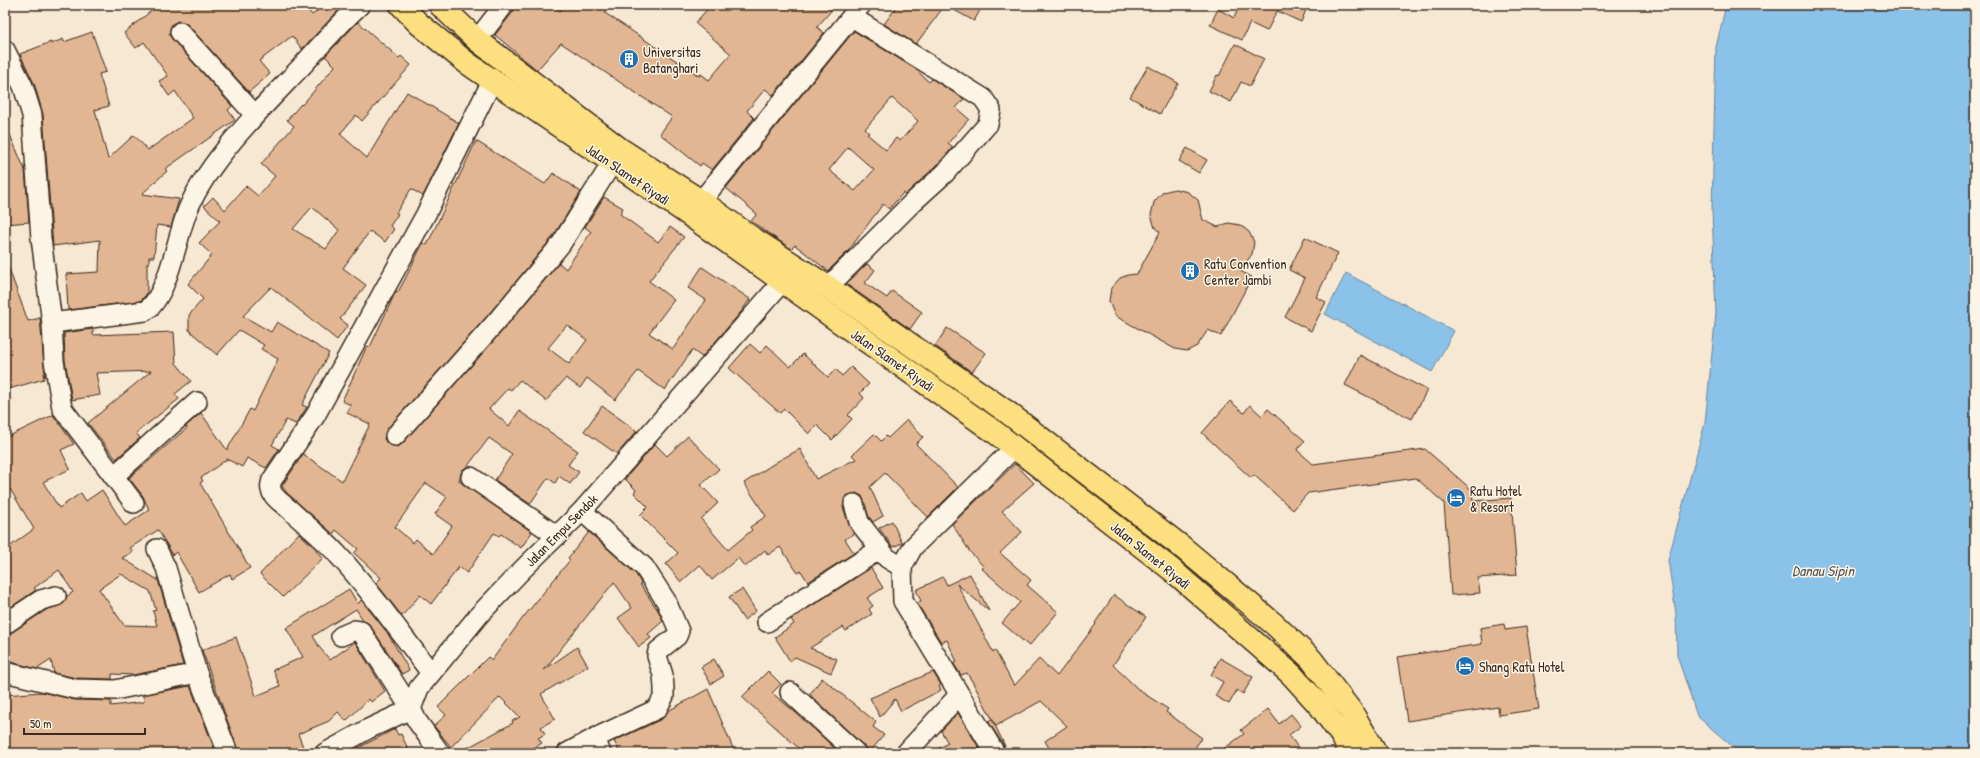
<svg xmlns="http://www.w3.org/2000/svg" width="1980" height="758" font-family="'Patrick Hand',sans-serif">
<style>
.water{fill:#8bc2e9;stroke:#6b8598}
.building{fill:#e2b692;stroke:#3b2a1e;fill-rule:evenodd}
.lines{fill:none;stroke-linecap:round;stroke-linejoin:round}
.minor-casing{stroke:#3b2a1e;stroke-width:22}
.major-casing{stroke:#3b2a1e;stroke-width:25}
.minor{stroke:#fcf5e5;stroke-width:19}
.major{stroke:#fce080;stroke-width:22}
.labels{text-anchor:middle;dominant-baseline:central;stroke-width:3;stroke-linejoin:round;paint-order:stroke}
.poi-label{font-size:14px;fill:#3b2a1e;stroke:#fcf5e5;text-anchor:start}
.street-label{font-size:14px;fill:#3b2a1e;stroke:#fcf5e5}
.water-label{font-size:15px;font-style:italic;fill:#53585b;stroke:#fcf5e5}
</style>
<rect width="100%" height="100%" fill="#f7e8d4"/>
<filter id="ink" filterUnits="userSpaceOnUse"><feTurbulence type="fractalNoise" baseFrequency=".025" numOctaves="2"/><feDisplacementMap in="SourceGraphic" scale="8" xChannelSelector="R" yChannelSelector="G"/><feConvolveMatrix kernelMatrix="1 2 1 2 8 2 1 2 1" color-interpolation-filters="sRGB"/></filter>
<g filter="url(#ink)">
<g class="water">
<path d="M1726,5H1975V753H1740L1697,716L1677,655L1676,614L1668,560L1705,423L1716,313L1712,210L1716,47Z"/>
<path d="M1346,273L1454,331L1432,372L1325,314Z"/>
</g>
<g class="building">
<path d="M147,5H304L312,15L325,5H341L342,7L302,49L292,36L259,61L270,74L249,92L188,25L178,21L172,24L169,34L172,39L232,106L228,110L235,120L165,169L167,171L142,194L179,199L171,227L157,225L154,257H149V263H147V293L145,296L140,301L68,310L66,274L99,272L100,240L53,246L43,114L34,83L20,54L51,42V44L63,39L64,42L92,32L106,72L99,74L109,106L95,110L108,159L134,135L148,150L193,118L175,91L169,96L159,81L168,76L144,42L136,48L124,33L151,11Z"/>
<path d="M515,5H553L560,11L564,5H612L605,13L699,76L701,74L709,80L731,54L695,23L711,5H836L817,27L824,33L773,95L765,89L747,111L754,118L712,170L702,163L700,166L660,134L672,117L561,43L537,70L495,35L513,12Z"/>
<path d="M898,5H945L916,44L884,24Z"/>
<path d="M945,5H983L974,21Z"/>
<path d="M1240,5H1308L1301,22L1277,11L1267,31L1250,23L1242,40L1210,25L1218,9L1234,18Z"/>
<path d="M358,22L399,58L401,56L411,65L362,121L356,115L340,134L367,158L407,92L459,123L423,196L411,189L396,213L398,214L390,226L394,229L385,242L370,231L343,268L366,285L340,319L348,325L337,340L271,287L243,316L271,332L277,322L329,353L302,405L307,407L296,424L286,420L272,445L279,449L266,468L247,458L242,467L227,459L201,478L203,481L200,483L250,568L232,579L230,574L199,592L176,552L173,555L158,530L130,548L133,552L122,558L158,580L183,665L133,675L112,674V679L76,678L54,673L51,660L37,669L8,661L5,657V635L11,633L46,610L63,604L67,596L73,592L59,570L34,588L36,590L5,611V550L34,529L10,489L5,491V438L53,415L74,444L61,450L70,469L43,482L59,508L81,493L86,501L102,490L125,526L149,510L143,496L129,478L187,428L186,426L201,413L227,450L250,409L253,411L278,359L261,349L264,345L239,330L217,355L189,330V315L203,299L188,284L212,255L199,243L220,221L204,206L213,197L225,210L246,186L258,196L275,176L261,164L294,126L287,120L301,104L302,105L335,66L325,56ZM312,207L339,230L326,249L293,229ZM121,574L150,591L156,610L153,611L157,626L124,625L99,589Z"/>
<path d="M854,31L914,68L929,82L932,79L964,99L956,108L969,119L948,143L953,147L937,165L905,195L903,193L889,209L883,204L849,250L828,271L795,245L791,249L751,221L757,214L726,188ZM892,98L918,121L900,141L896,138L886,150L867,134L869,133L865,129ZM848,147L874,170L855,191L829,170Z"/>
<path d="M1235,44L1264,59L1250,86L1241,82L1231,102L1209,91L1217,75L1219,76Z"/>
<path d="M1148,66L1178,83L1160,114L1130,97Z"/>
<path d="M5,123L25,170L29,222L5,224Z"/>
<path d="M476,141L545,184L553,173L581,192L552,238L488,315L387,429L384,439L388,444L398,447L403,443L504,329L559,263L566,269L591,232L585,227L604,197L623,208L620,214L658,242L670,227L684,237L649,281L674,300L649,333L673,349L706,300L688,288L702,267L750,299L741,312L702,357L692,350L665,390L638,371L615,400L587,378L580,388L566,378L546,401L520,380L511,390L508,388L489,409L509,426L519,411L578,451L568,465L579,472L570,484L559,476L555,483L548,478L530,504L495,480L512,454L489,438L467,467L462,470L459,481L532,532L521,548L501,534L499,536L494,533L467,573L459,567L431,604L420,595L402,616L376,583L381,578L354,553L358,549L336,530L333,534L286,492L282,486L303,454L342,481L370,424L347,413L351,405L342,401L367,346L370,347L396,291L398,292L405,279L423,243L427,245ZM567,325L587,340L569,364L548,348ZM426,483L447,497L435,514L452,526L433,554L416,539L413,543L395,527Z"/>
<path d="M1187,148L1207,160L1199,173L1179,161Z"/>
<path d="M1175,189L1188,192L1198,200L1203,220L1218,227L1228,223L1240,225L1249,232L1254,242L1252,254L1240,271L1252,277L1221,336L1208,330L1197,346L1187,351L1175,349L1119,318L1114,314L1109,301L1111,288L1120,278L1128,275L1137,274L1160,232L1155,228L1151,215L1154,202L1163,192Z"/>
<path d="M1305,237L1338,253L1316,297L1326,302L1311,331L1285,317L1305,278L1289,270Z"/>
<path d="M6,261L28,321L40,318L45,377L43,373L44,379L5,390V262Z"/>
<path d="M867,264L875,270L865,283L887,298L892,291L922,312L910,329L846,284Z"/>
<path d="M947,328L986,353L972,372L935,346Z"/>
<path d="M93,329V335L174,332L176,363L191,381L175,394L179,399L136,433L140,438L116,459L88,423L151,371L96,373L100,395L72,400L65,360L64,333Z"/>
<path d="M750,344L760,353L767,345L790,367L803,354L828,377L836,369L842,376L851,367L869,384L860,393L864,398L848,415L852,419L832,440L817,425L809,434L784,409L780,413L729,368Z"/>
<path d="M1360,355L1427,390L1412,419L1345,385Z"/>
<path d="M1230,401L1244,413L1250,405L1262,416L1268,409L1305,441L1297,450L1313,464L1425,449L1472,490L1473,501L1511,498L1517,575L1478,578L1480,593L1451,595L1444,503L1416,478L1308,493L1293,510L1254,475L1251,478L1202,433Z"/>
<path d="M602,406L637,431L617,454L584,431Z"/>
<path d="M907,420L923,437L916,444L958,487L928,517L885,473L870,487L883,516L873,522L869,517L862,496L856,493L846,496L844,501L843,507L849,525L854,534L845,539L854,553L808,582L801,571L798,573L780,547L768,555L765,550L745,567L738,558L712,580L700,565L681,582L666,564L678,553L640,515L648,507L634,493L636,490L625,479L655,444L667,456L688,436L719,469L701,485L718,503L701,519L728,550L752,530L750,527L766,516L744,483L778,461L800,449L816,479L856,459L852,455L874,434L881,441L886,436L888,438Z"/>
<path d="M1015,464L1034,483L1002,511L1022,532L1000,553L1031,580L1027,585L1058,612L1029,646L1002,623L1020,602L981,568L984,567L970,552L952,524Z"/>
<path d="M892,521L902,543L893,547L879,528Z"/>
<path d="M589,532L636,574L641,583L640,584L659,612L663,621L648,634L651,638L639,647L618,618L632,608L614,582L544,670L577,647L588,666L541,694L555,719L541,727L545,734L538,738L542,743L525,753H458L513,723L512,721L520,717L500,697L451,747L434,726L446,715L438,707L488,657L492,660L522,619L570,560L568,558Z"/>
<path d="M299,533L317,550L316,551L323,558L283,597L260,574Z"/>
<path d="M871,568L883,588L867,598L873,606L869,609L872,614L846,631L843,627L810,648L837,659L831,673L795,657L790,661L775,637L794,624L791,619Z"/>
<path d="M970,574L989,611L957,584L993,652L995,650L1014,686L1039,659L1057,676L1096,624L1095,623L1114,595L1146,617L1113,665L1140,691L1168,709L1166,712L1202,738L1191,753H1150L1143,748L1139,753H1052L1045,741L1067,726L1041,701L996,726L973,683L967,673L961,675L954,664L957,662L947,640L941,642L917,603L921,601L916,590L943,577L947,585Z"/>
<path d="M349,589L358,604L361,600L387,632L409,670L402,674L370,625L363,620L356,609L313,636L320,648L330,660L355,642L385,691L371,702L369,699L346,721L338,712L329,721L298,734L303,747L287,753H239L202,650L236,637L256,696L280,686L273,670L303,657L286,628Z"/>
<path d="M742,589L756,611L744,620L729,597Z"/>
<path d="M1504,624L1505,630L1526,627L1539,709L1499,715L1498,707L1407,721L1397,657L1482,644L1480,628Z"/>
<path d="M1220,658L1253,677L1243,694L1237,690L1229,704L1215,696L1223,682L1211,675Z"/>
<path d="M714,659L724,676L711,684L701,667Z"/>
<path d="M768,671L781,684L772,693L795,712L840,753H804L742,697Z"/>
<path d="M933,672L941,685L939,686L941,690L901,711L895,699L880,717L870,698Z"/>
<path d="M822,678L876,722L873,727L884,735L869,753H867L863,745L813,698L810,694Z"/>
<path d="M190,686L216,753H5V695L42,692L75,700L111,701V706L144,702L143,695Z"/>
<path d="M708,689L735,753H620L614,741L662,719L668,711Z"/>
<path d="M1268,709L1279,724L1291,714L1301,726L1289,735L1302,753H1218L1244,734L1241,730Z"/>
<path d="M958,713L982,753H931L948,743L941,731Z"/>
<path d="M992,719L1005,746H1004L988,721Z"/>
<path d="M395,729L398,735L401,734L410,753H348Z"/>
</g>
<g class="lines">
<defs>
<g id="minor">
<path d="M180,32L255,115"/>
<path d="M477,40L504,5"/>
<path d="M5,50L23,86L32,115L41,238L52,323"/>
<path d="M701,201L861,5"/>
<path d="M828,287L912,203L945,173L988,124L991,110L983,98L852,17"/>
<path d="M395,436L496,322L561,244L612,163"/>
<path d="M114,476L197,402"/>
<path d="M471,477L557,536"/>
<path d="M134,503L62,408L54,361L52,323L145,311C169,297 177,233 189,207C210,158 264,106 301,67C320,46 339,24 360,5"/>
<path d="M854,504L859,522L887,558L902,567"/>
<path d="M157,549L166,568L197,673L228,753"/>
<path d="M767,622L880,549"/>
<path d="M5,624L41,600L56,596"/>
<path d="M341,636L355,630L361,631L411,709L417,721L440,753"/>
<path d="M5,672L75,689L115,690L197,673"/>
<path d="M431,673C401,634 372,592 339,556C324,539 306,525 290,510C280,501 266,494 272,480L315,416L426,214L492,81"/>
<path d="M790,692L856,753"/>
<path d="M595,738L601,753"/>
<path d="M325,753L368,729L411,709L419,688L479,615L522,570L582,511L782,282"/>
<path d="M567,753L595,738L657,709L664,696V688L663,675L657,656L658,651L677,636L679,631L666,601L644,567L582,511"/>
<path d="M906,753L959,695"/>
<path d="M995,753L903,601L902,567L913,547L1014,448"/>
</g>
<g id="major">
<path d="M401,5L418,23L467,63L685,212L996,433L1172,570L1291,674L1320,706L1342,736L1351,753"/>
<path d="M440,5L477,40L620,149L701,201L752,238L828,287L1007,412L1182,547L1275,625L1311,659L1351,711L1376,753"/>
</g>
</defs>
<use href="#minor" class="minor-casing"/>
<use href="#major" class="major-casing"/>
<use href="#minor" class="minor"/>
<use href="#major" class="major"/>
</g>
</g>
<defs>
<symbol id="building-disc" viewBox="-11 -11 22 22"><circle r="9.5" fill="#1f6fb2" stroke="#fcf5e5"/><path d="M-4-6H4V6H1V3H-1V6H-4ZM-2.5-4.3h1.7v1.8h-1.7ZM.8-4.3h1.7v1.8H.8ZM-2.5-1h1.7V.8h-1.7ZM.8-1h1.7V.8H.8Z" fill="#fff"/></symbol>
<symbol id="hotel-disc" viewBox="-11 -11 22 22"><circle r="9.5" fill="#1f6fb2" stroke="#fcf5e5"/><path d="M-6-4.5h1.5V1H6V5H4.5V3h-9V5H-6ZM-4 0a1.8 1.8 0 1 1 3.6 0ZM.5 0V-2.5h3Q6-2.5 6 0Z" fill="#fff"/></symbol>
</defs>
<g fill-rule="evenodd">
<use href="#building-disc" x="618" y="48" width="22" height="22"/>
<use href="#building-disc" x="1179" y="260" width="22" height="22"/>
<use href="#hotel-disc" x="1445" y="487" width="22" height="22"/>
<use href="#hotel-disc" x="1454" y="655" width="22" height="22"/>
</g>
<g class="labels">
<g class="poi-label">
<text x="643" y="51">Universitas<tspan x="643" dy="16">Batanghari</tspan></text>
<text x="1204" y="263">Ratu Convention<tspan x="1204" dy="16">Center Jambi</tspan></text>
<text x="1470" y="490">Ratu Hotel<tspan x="1470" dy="16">&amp; Resort</tspan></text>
<text x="1479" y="666">Shang Ratu Hotel</text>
</g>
<g class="street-label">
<text transform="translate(628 174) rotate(34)">Jalan Slamet Riyadi</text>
<text transform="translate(893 360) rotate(35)">Jalan Slamet Riyadi</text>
<text transform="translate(561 530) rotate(-45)">Jalan Empu Sendok</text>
<text transform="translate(1151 555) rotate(39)">Jalan Slamet Riyadi</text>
</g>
<g class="water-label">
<text x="1823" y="570">Danau Sipin</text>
</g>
</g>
<rect width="1980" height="758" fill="none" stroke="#fcf5e5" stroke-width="20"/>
<rect x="10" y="10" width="1960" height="738" fill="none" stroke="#3b2a1e" stroke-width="1.5" filter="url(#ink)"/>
<path d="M24 728v6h121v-6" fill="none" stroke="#3b2a1e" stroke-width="2"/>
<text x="30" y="728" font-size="12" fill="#3b2a1e" stroke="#fcf5e5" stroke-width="3" paint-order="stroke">50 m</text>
</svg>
